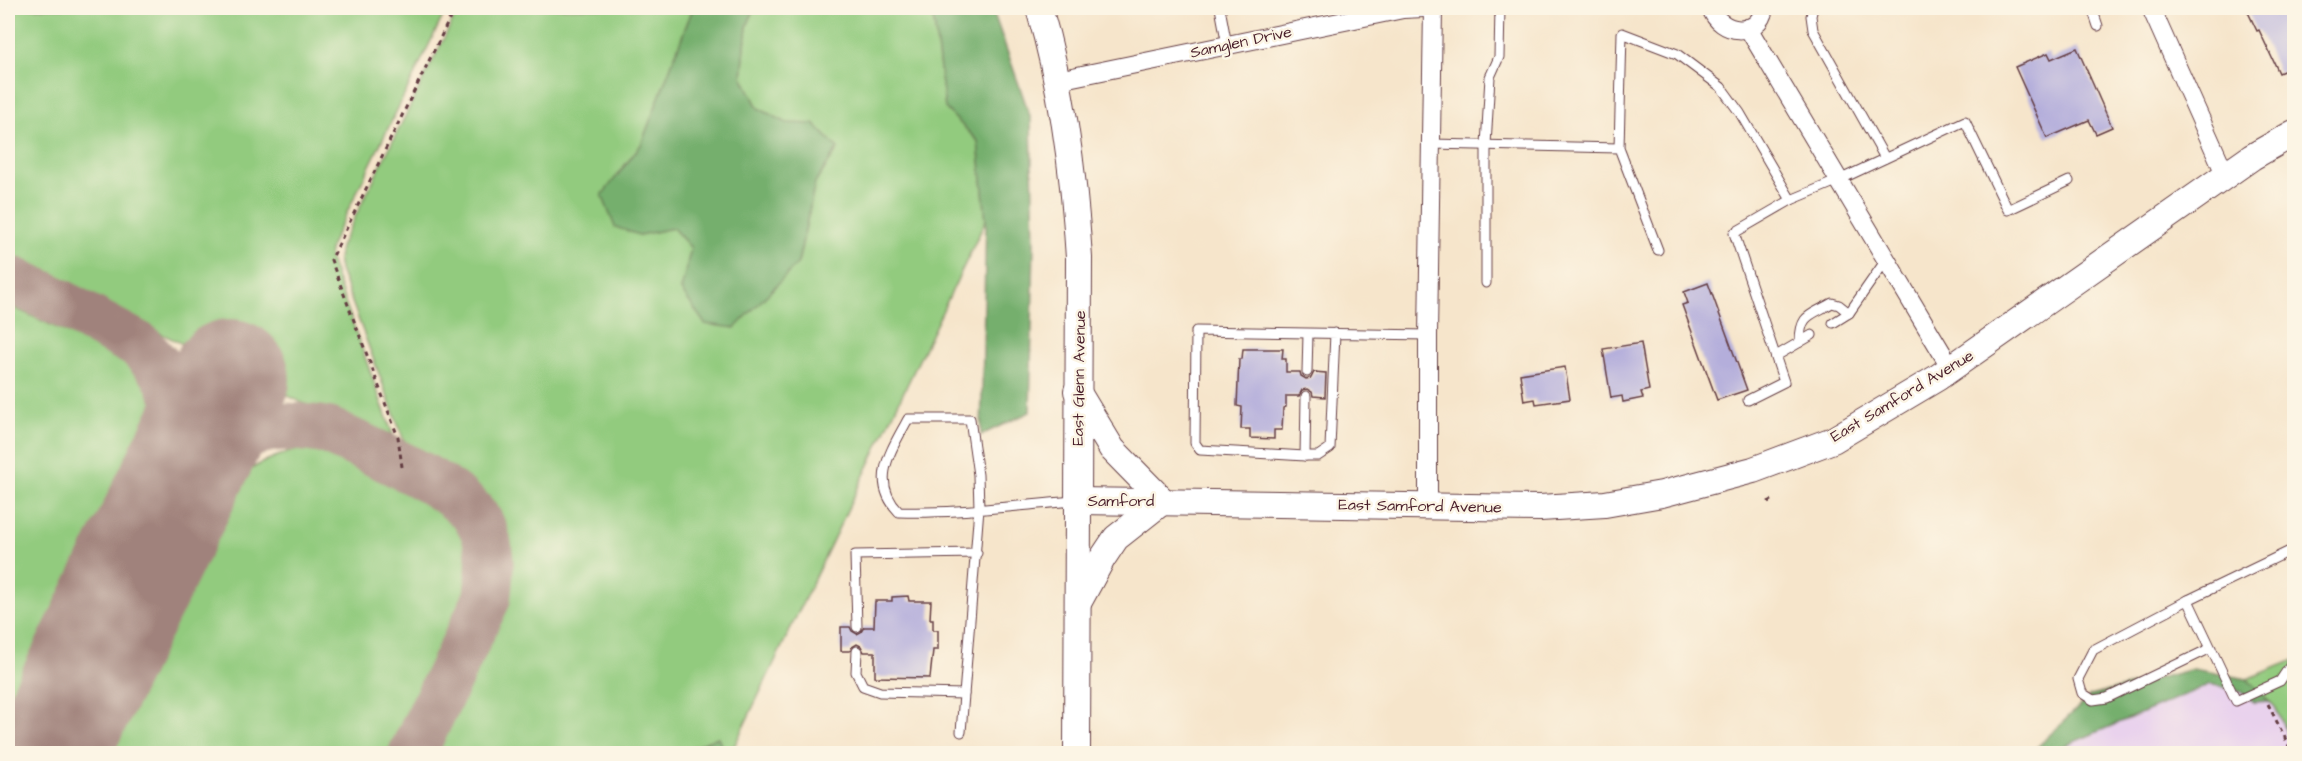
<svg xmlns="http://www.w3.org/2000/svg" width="2302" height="761" font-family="'Architects Daughter',sans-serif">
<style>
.built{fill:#e9d2ed}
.green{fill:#92cb7e;stroke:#6e7554;stroke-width:1.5}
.forest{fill:#75af6d;stroke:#60674c;stroke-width:1.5}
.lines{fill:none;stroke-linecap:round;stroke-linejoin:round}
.taxiway{stroke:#a0827b;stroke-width:48}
.runway{stroke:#a0827b;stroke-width:120}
.building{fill:#b4aedb}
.lane-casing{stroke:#643d43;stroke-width:11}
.street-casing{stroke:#643d43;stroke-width:20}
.secondary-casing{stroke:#643d43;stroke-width:28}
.path{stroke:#643d43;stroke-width:3;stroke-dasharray:4.5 4.5;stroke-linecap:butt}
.lane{stroke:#fff;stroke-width:9}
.street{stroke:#fff;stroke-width:18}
.secondary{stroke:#fff;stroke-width:26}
.labels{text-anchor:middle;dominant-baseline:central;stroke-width:5;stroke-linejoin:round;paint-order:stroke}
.street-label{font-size:16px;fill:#4a1f2b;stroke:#fcf5e5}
</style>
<rect width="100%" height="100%" fill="#fcf5e5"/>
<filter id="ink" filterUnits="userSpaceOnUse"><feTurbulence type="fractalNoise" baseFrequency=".0167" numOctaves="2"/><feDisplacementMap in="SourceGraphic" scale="12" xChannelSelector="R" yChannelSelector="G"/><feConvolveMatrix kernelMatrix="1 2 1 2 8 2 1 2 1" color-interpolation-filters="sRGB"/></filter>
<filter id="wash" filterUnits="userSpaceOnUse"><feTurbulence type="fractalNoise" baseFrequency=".008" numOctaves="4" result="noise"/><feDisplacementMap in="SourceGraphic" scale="24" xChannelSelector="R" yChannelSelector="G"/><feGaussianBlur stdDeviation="1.35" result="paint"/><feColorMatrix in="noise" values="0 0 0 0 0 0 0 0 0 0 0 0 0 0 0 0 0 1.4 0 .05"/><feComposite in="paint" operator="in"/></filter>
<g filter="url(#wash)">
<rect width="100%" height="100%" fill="#f6e5cb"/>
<path class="built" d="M2294,660V753L2030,754L2193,669L2247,679Z"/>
<g class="green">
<path d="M8,8H447L331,245L329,257L393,435L388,445L30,269L8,261Z"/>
<path d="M459,8H693L641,145L617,175L639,235L673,228L691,248L681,290L798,263L815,183L838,149L814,124H787L758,108L742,76L747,26L755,8H927L934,22L945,108L978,141L986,220L731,753H724L718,737L680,753H429C443,725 457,696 471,667C493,622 518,579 497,528C491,512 479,496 465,484C450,471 426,464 409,454L340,270L338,259L340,247Z"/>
<path d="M8,305L115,355L137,372L153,395L159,421L155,451L8,752Z"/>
<path d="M302,449L336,450L435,499L457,518L471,543L476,572L471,601L397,753H96L222,496C250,467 263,458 302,449Z"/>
<path d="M2294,660V749L2275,707L2247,679Z"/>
</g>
<g class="forest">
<path d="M693,8H755L747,26L742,76L758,108L787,123L814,124L838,148L815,183L798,263L735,328L705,324L681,290L691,248L673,228L639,235L615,227L602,195L641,145Z"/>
<path d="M927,8H992L1031,119L1034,243L1030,412L981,435L986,220L978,141L945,108L934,22Z"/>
<path d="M2193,669L2247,679L2269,701L2253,702L2242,692L2210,684L2057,749L2060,753L2030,754L2090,696Z"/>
<path d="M718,737L724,753H680Z"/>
</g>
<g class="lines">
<g class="taxiway">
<path d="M8,278L50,297L140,346L164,372L178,403L181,480"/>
<path d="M181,480C204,465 227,446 251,434C272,423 307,427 329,431C368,451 463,487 481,525C493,548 490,573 487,598L412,754"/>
</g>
<path class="runway" d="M47,754L230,379"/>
</g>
<g id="blocks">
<g class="building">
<path d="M2246,8H2295V66L2279,73L2259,30L2257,31Z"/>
<path d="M2077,48L2112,127L2096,134L2089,120L2047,138L2015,67L2048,53L2051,59Z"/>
<path d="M1708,283L1747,390L1717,400L1682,305L1688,303L1684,292Z"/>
<path d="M1641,343L1649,390L1641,392L1643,398L1623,402L1622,396L1611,398L1603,349Z"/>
<path d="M1243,349H1283L1282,359H1286V372H1300L1301,376L1306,379L1311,378L1314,372L1326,373L1325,397L1313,396L1312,392L1307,389L1302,390L1299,396H1286V407L1283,408L1282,430H1274V439L1250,438V429H1241L1242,407L1237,406L1239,359H1242Z"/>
<path d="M1565,367L1570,399L1536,404L1535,399L1524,401L1520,374Z"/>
<path d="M908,596L909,601H931L930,619H933V630H938V650H933L930,678L875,677V652H864L861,646L857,644L852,647L850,651H841V627H850L852,631L857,634L861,632L864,627H874L875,601H892V597Z"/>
</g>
</g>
</g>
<g filter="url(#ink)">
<use href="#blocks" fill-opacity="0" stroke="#643d43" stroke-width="1.5"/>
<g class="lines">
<defs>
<g id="lane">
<path d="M1220,8L1227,45"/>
<path d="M1813,8L1811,16L1813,30L1885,158"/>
<path d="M2098,26L2093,11L2101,8"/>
<path d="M1431,144L1619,148L1658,250"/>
<path d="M1619,148L1622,33L1677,54L1721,87L1740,113L1791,200"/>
<path d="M1486,283V145L1490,77L1499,57L1500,8"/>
<path d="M1833,323L1849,313L1886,260"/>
<path d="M1335,333L1330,448L1318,456H1305L1200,450L1195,443L1196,331L1428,335"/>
<path d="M1800,342C1800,314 1810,316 1832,303L1839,305L1849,313"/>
<path d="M1776,356L1812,335"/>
<path d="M1307,372L1308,334"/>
<path d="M1748,400L1784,382L1734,233L1791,200L1839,180L1965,121L2008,210L2069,181"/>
<path d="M1305,456L1306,396"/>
<path d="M2188,600L2294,549"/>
<path d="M857,627L855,555L977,553"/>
<path d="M2211,648L2107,698L2093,700L2082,693L2078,679L2093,650L2188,600L2236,701L2280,681L2294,660"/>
<path d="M857,651L856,672L863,686L880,692L964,694"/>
<path d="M961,732L979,508L978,475L970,419H908C891,451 869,481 899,512C958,514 1017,505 1076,501"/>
</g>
<g id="street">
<path d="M1711,8C1720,35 1759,38 1764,8"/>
<path d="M2151,8L2226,176"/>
<path d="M1748,28L1951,368"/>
<path d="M1058,80L1403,9L1424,8"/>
<path d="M1428,506V335L1433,8"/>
</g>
<g id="secondary">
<path d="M1039,8C1063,90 1074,173 1079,258L1077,754"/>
<path d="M1077,391L1112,449L1163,501"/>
<path d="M1078,501L1540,508L1605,504L1662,494L1753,470L1833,440L1937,378L2252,157L2294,133"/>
<path d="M1078,603L1102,559L1116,538L1163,501"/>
</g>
</defs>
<use href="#lane" class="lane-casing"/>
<use href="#street" class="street-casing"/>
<use href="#secondary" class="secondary-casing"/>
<g class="path">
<path d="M402,467L398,437L331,260L455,8"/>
<path d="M1768,502L1774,499"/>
<path d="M2268,704L2293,754"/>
</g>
<use href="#lane" class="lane"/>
<use href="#street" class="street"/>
<use href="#secondary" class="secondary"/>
</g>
</g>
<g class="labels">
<g class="street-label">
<text transform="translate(1241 42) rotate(-12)">Samglen Drive</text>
<text transform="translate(1079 378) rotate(-89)">East Glenn Avenue</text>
<text transform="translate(1902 396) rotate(-31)">East Samford Avenue</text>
<text x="1121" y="501">Samford</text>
<text transform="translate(1420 506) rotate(1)">East Samford Avenue</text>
</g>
</g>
<rect width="2302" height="761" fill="none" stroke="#fcf5e5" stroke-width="30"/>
</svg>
